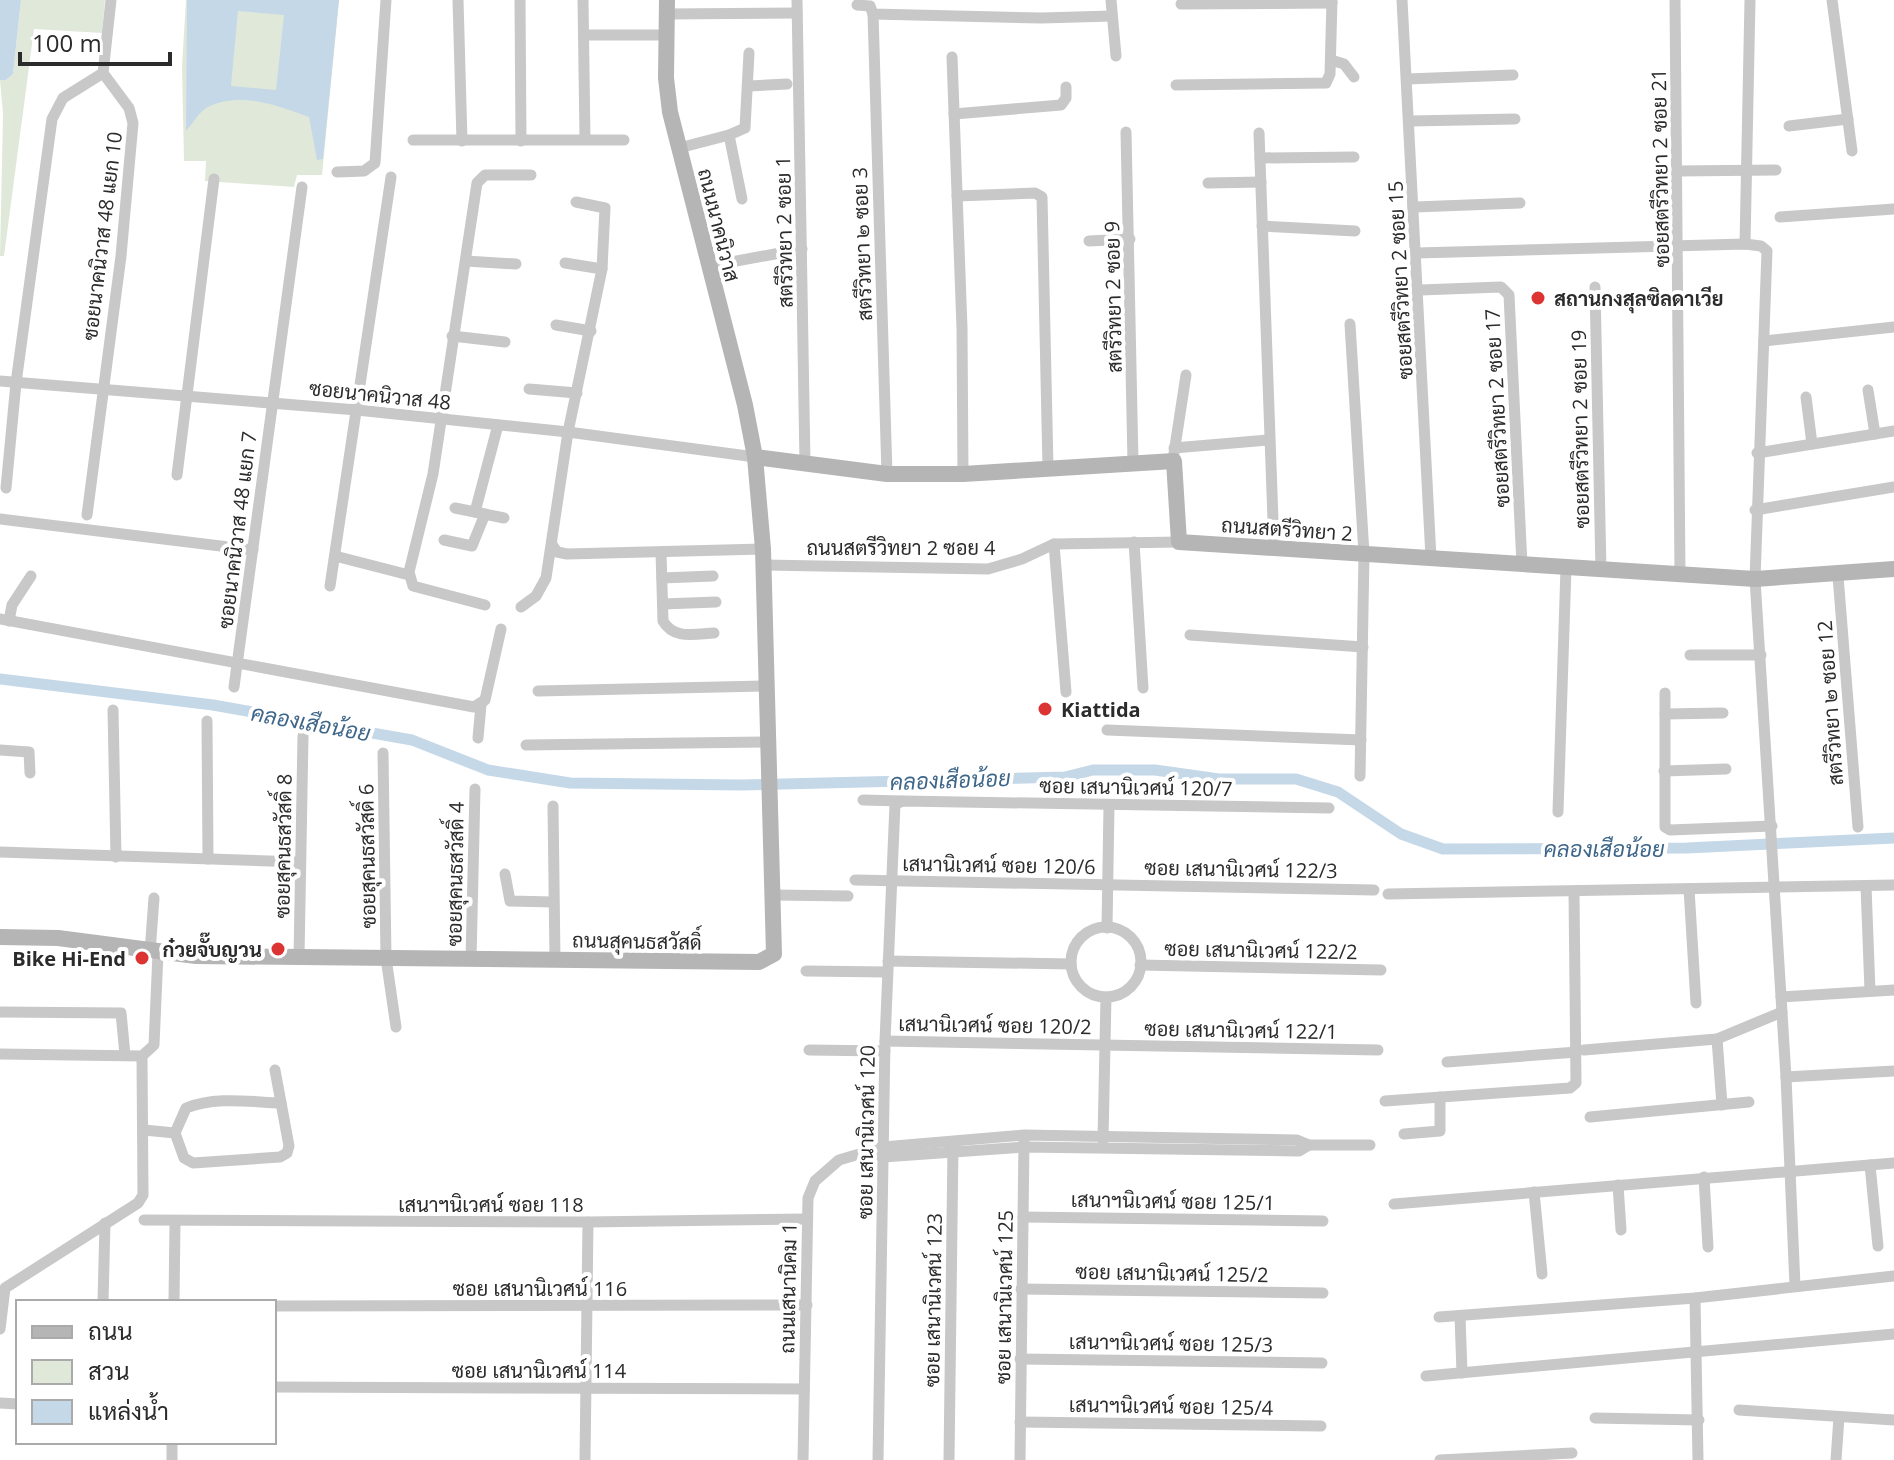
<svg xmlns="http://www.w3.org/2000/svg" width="1894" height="1460" font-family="'Open Sans',Sarabun,sans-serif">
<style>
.green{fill:#e0e9d9}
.water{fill:#c5d8e8;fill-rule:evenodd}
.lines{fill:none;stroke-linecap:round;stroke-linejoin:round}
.canal{stroke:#c5d8e8;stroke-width:11}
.street{stroke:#c8c8c8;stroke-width:11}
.secondary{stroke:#b5b5b5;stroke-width:16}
.poi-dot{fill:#dc3433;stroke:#fff;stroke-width:3}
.labels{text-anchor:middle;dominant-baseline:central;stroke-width:8;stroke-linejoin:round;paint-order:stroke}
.street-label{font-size:20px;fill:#2b2b2b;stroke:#fff}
.poi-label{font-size:20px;font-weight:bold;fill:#2b2b2b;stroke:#fff;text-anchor:start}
.water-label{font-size:22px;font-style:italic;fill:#3e6689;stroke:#fff}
</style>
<rect width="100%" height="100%" fill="#fff"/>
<g class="green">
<path d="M21,0H105L102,33L34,29L4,256H0L3,114L0,80H6L13,74Z"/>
<path d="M186,0H339L322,175H297L294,187L205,181L206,161H184L182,66Z"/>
</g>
<g class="water">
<path d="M0,0H21L13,74L6,80H0Z"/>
<path d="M187,0H339L323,159L317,160L309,117C278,106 241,91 208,107C200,111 193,123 186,131ZM238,11L284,15L276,90L231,86Z"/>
</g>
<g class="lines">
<path class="canal" d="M0,679L213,705L412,740L488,770L570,783L741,785L1065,777L1093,770H1155L1219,779H1296L1338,792L1401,834L1443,849L1687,848L1894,838"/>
<g class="street">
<path d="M458,0L462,141"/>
<path d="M520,0L521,141"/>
<path d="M583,0L585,139"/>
<path d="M797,0L805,463"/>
<path d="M1111,0L1116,56"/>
<path d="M1402,0L1431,558"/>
<path d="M1675,0L1680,575"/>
<path d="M1832,0L1852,151"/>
<path d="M1181,4L1332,3"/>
<path d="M857,5L870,6L873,14L1041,18L1112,16"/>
<path d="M667,14L797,13"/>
<path d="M873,14L887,474"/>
<path d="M584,35H667"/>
<path d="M952,57L962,328L963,474"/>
<path d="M1331,60L1344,64L1354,77"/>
<path d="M1407,79L1513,75"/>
<path d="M1176,85L1326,83L1330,74L1332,0"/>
<path d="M750,86L787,84"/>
<path d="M954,114L1061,105L1066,98V87"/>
<path d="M1410,121L1515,119"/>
<path d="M1789,126L1848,119"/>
<path d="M1126,132L1133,462"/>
<path d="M1259,133L1274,548"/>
<path d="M413,140H624"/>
<path d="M679,148L729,135"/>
<path d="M1260,158L1354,157"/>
<path d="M1677,171L1776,170"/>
<path d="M337,172L364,171L375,163L386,0"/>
<path d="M1208,183L1261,182"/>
<path d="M957,196L1035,193L1042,197L1048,467"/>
<path d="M742,199L729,135L745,128L749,53"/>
<path d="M1415,207L1520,203"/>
<path d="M1780,217L1894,209"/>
<path d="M1262,226L1355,231"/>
<path d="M1089,241L1130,239"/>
<path d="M1745,244L1750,0"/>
<path d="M1417,253L1745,244L1761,246L1767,251L1755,579L1786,1077L1795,1286"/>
<path d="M466,261L516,264"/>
<path d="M565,263L602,269"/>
<path d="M709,266L802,249"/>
<path d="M1595,287L1601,571"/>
<path d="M1420,290L1501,287L1509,295L1522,565"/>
<path d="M1350,324L1364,554L1360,776"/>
<path d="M556,325L591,331"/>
<path d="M452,336L505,342"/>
<path d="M1764,341L1894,327"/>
<path d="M0,381L357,410L568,432L755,457"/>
<path d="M529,389L577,393"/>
<path d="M1868,390L1875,434"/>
<path d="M1806,397L1812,444"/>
<path d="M498,425L475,512L504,518"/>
<path d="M1174,448L1268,440"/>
<path d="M1174,453L1186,375"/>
<path d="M1757,453L1894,431"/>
<path d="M177,475L214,179"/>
<path d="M6,488L16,383L52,119L63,98L103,73"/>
<path d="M455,508L475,512"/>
<path d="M1755,510L1894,487"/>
<path d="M87,515L121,256L133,123L129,108L103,73L111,0"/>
<path d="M0,519L253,550"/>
<path d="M444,540L472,546L485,514"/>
<path d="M1134,542L1143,688"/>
<path d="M1054,544L1066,692"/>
<path d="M553,546L557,552L567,554L763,549"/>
<path d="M661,552L663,621C674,640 695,634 714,633"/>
<path d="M335,556L409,575"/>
<path d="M764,565L988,569L1022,559L1054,544L1179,542"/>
<path d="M1838,576L1858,827"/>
<path d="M662,578L713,576"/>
<path d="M330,586L391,177"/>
<path d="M663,604L716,602"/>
<path d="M485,605L413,586L409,572L433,474L477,183L485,175H531"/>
<path d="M521,607L536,596L546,578L568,432L602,269L605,208L576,202"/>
<path d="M0,619L474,707L485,700L501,629"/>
<path d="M9,621L12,605L31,576"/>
<path d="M1190,635L1363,647"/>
<path d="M1690,655H1761"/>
<path d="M234,687L302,187"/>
<path d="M538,691L768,686"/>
<path d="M1665,693V827L1670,830L1772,826"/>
<path d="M113,710L116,857"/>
<path d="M1665,714L1723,713"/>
<path d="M207,721L208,859"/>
<path d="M1107,730L1361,740"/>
<path d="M478,738L481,705"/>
<path d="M526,745L770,742"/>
<path d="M0,750L29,752L30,773"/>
<path d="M383,753L386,958L396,1027"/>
<path d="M1664,771L1726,769"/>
<path d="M863,800L902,801"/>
<path d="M553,806L555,960"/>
<path d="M1558,812L1566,568"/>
<path d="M0,852L300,862"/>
<path d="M505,874L510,901L553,902"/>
<path d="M855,880L1374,890"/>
<path d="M1866,886L1870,991"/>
<path d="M1689,889L1696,1003"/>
<path d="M1388,894L1894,885"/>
<path d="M775,895L848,896"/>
<circle cx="1106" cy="962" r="35"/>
<path d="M1107,928L1109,805"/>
<path d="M150,952L154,898"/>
<path d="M299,957L303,736"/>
<path d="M471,959L475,789"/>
<path d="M888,961L1071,964"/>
<path d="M1140,965L1381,970"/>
<path d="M806,971L887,972"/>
<path d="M1781,997L1894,990"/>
<path d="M0,1012L121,1013L125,1055"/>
<path d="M1717,1039L1722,1105"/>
<path d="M885,1041L1378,1050"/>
<path d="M809,1050L885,1051"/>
<path d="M1584,1050L1717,1039L1782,1012"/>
<path d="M0,1054L142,1056L154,1045L158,953"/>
<path d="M1447,1062L1577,1052"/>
<path d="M1786,1077L1894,1071"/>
<path d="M1385,1101L1570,1088L1576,1083L1574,892"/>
<path d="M1590,1117L1749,1102"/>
<path d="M144,1130L175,1133L184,1158L193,1163L280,1157L287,1153L289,1146L275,1070"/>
<path d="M175,1133L186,1108C216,1096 250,1102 281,1103"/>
<path d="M1404,1134L1440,1131V1097"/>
<path d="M1103,1140L1106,997"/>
<path d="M876,1154L883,1157L1024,1147L1299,1151L1309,1145"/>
<path d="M1870,1165L1878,1246"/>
<path d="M1704,1177L1708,1247"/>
<path d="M1618,1185L1621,1230"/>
<path d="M1534,1192L1542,1274"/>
<path d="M1394,1204L1894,1163"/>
<path d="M1023,1217L1323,1221"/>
<path d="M144,1220L588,1222L807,1219"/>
<path d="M1021,1289L1323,1293"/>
<path d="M1695,1298L1698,1460"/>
<path d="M103,1302L105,1223"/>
<path d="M174,1302L175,1222"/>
<path d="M274,1306L807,1305"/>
<path d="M1460,1316L1462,1373"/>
<path d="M1439,1317L1695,1298L1894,1276"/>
<path d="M0,1329L5,1288L138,1203L143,1195L142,1056"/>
<path d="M1020,1359L1322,1363"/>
<path d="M1426,1376L1894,1334"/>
<path d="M274,1387L804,1389"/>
<path d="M0,1403L18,1404"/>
<path d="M1739,1410L1894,1420"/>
<path d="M1595,1418L1699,1420"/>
<path d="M1020,1422L1321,1426"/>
<path d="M172,1460V1442"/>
<path d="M585,1460L588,1222"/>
<path d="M803,1460L808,1198L815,1181L839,1160L883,1147L1024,1135L1297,1140L1309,1145H1370"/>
<path d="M878,1460L885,1041L895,804L903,801L1329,808"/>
<path d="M949,1460L953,1145"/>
<path d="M1020,1460L1024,1141"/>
<path d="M1440,1460L1572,1453"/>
<path d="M1836,1460L1839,1417"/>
</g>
<g class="secondary">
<path d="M755,457L887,474H963L1174,461L1179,542L1755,579L1894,569"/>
<path d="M0,937L58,938L196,956L759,962L774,954L763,549L755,457L745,405L670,112L666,78L667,0"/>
</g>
</g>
<g class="poi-dot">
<circle cx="1538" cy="298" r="8"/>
<circle cx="1045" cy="709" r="8"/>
<circle cx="278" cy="949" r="8"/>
<circle cx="142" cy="958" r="8"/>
</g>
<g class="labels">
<g class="street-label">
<text transform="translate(1660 168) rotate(-91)">ซอยสตรีวิทยา 2 ซอย 21</text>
<text transform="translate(719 225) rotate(76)">ถนนนาคนิวาส</text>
<text transform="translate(784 232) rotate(-91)">สตรีวิทยา 2 ซอย 1</text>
<text transform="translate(102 236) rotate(-83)">ซอยนาคนิวาส 48 แยก 10</text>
<text transform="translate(862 244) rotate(-92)">สตรีวิทยา ๒ ซอย 3</text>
<text transform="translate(1400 280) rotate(-93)">ซอยสตรีวิทยา 2 ซอย 15</text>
<text transform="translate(1113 297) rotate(-91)">สตรีวิทยา 2 ซอย 9</text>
<text transform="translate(380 395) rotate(6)">ซอยนาคนิวาส 48</text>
<text transform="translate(1497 408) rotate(-93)">ซอยสตรีวิทยา 2 ซอย 17</text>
<text transform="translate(1580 429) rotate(-91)">ซอยสตรีวิทยา 2 ซอย 19</text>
<text transform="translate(1287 529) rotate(4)">ถนนสตรีวิทยา 2</text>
<text transform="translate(237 530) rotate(-83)">ซอยนาคนิวาส 48 แยก 7</text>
<text x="901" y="547">ถนนสตรีวิทยา 2 ซอย 4</text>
<text transform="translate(1830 703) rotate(-94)">สตรีวิทยา ๒ ซอย 12</text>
<text transform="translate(1136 787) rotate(1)">ซอย เสนานิเวศน์ 120/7</text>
<text transform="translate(283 846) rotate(-89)">ซอยสุคนธสวัสดิ์ 8</text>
<text transform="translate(367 856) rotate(-91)">ซอยสุคนธสวัสดิ์ 6</text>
<text transform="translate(999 865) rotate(1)">เสนานิเวศน์ ซอย 120/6</text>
<text transform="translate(1241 869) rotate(1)">ซอย เสนานิเวศน์ 122/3</text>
<text transform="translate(455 874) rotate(-89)">ซอยสุคนธสวัสดิ์ 4</text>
<text transform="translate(637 941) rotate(1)">ถนนสุคนธสวัสดิ์</text>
<text transform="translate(1261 950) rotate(1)">ซอย เสนานิเวศน์ 122/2</text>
<text transform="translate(995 1025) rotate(1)">เสนานิเวศน์ ซอย 120/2</text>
<text transform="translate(1241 1030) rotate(1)">ซอย เสนานิเวศน์ 122/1</text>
<text transform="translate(866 1132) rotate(-89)">ซอย เสนานิเวศน์ 120</text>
<text transform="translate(1173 1201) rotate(1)">เสนาฯนิเวศน์ ซอย 125/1</text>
<text x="491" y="1204">เสนาฯนิเวศน์ ซอย 118</text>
<text transform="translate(1172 1273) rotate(1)">ซอย เสนานิเวศน์ 125/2</text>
<text x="540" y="1288">ซอย เสนานิเวศน์ 116</text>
<text transform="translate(788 1288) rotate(-89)">ถนนเสนานิคม 1</text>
<text transform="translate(1004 1297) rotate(-89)">ซอย เสนานิเวศน์ 125</text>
<text transform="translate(933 1300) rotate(-89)">ซอย เสนานิเวศน์ 123</text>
<text transform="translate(1171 1343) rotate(1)">เสนาฯนิเวศน์ ซอย 125/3</text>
<text x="539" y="1370">ซอย เสนานิเวศน์ 114</text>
<text transform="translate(1171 1406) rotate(1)">เสนาฯนิเวศน์ ซอย 125/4</text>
</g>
<g class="poi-label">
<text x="1554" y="298">สถานกงสุลซิลดาเวีย</text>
<text x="1061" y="709">Kiattida</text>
<text x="262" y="949" text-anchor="end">ก๋วยจั๊บญวน</text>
<text x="126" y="958" text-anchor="end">Bike Hi-End</text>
</g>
<g class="water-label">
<text transform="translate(311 722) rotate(10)">คลองเสือน้อย</text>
<text transform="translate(950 779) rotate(-2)">คลองเสือน้อย</text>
<text x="1604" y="848">คลองเสือน้อย</text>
</g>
</g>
<rect x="16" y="1300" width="260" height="144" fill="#ffffff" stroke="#aaaaaa" stroke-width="2"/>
<rect x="32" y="1326" width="40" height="12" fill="#b5b5b5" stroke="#aaaaaa" stroke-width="2"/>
<text x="88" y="1340" font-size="24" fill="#2b2b2b">ถนน</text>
<rect x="32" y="1360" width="40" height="24" fill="#e0e9d9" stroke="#aaaaaa" stroke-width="2"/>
<text x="88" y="1380" font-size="24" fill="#2b2b2b">สวน</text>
<rect x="32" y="1400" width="40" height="24" fill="#c5d8e8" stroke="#aaaaaa" stroke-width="2"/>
<text x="88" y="1420" font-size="24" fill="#2b2b2b">แหล่งน้ำ</text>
<path d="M20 52v12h150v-12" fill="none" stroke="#2b2b2b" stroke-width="4"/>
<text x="32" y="52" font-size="24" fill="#2b2b2b" stroke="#ffffff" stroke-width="6" paint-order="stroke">100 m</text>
</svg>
